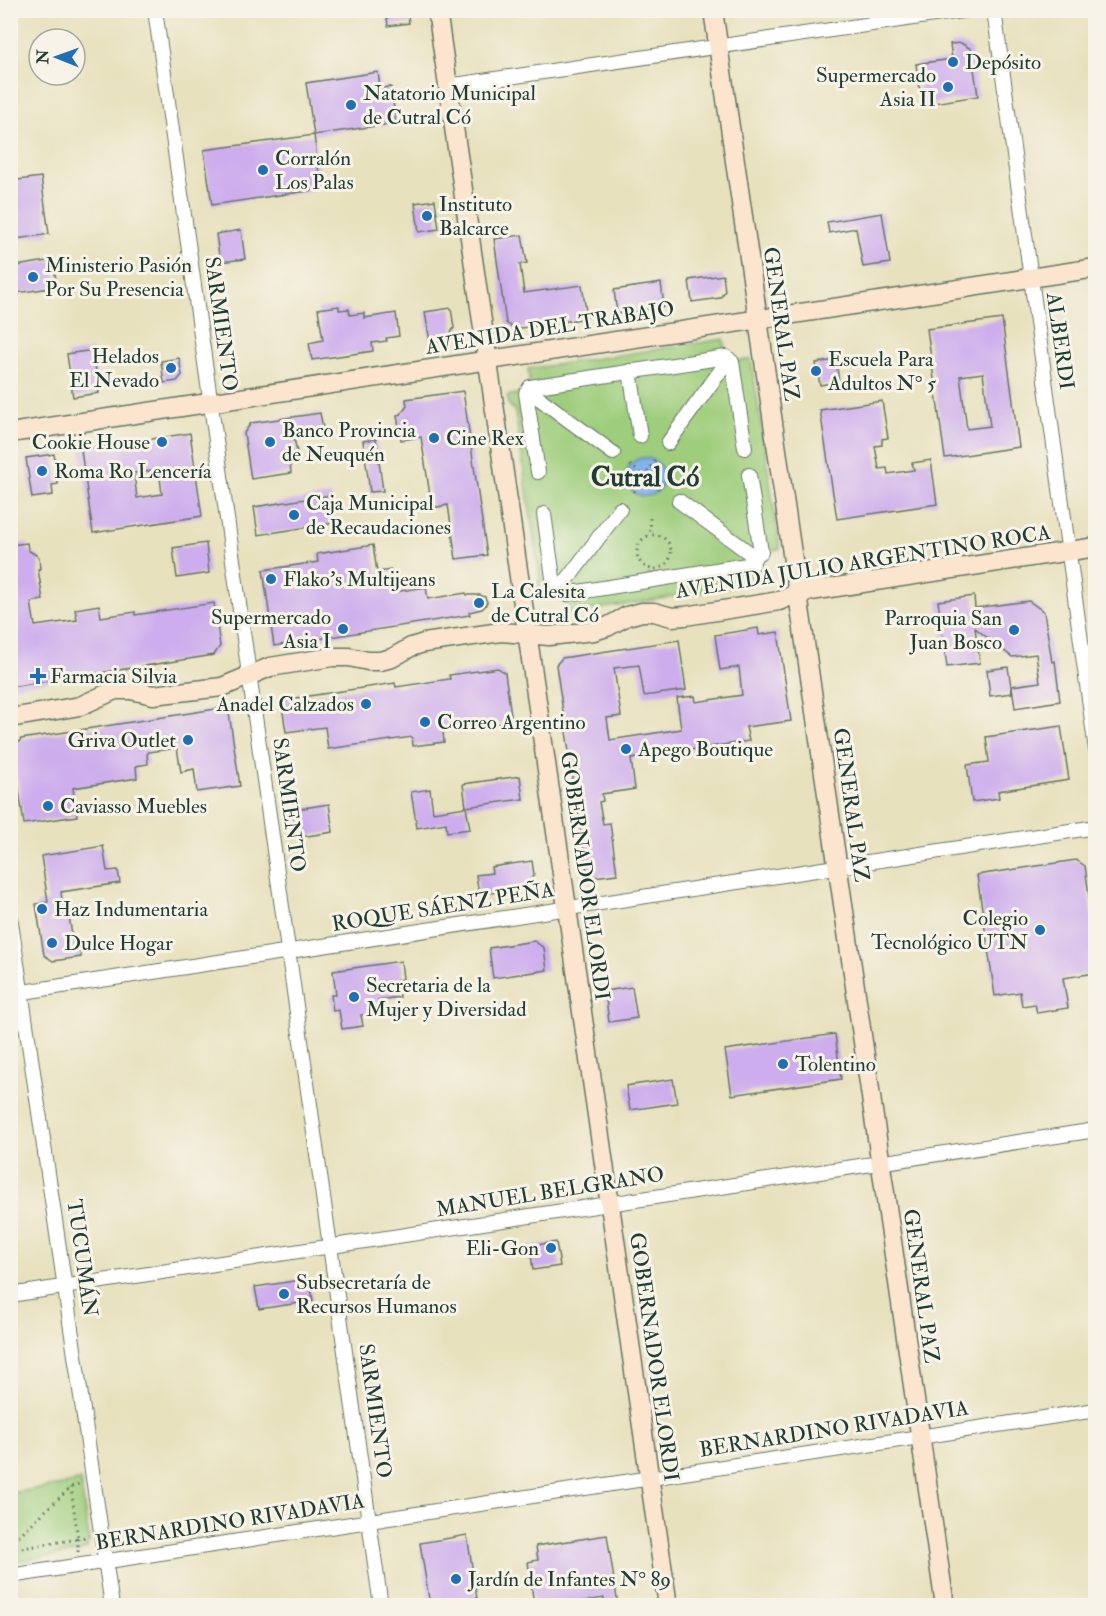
<svg xmlns="http://www.w3.org/2000/svg" width="1106" height="1616" font-family="'IM FELL Double Pica',serif">
<style>
.green{fill:#9ecd7b;stroke:#5e8558;stroke-width:1.5}
.water{fill:#83b2ee;stroke:#517891;stroke-width:1.5}
.building{fill:#cdaded;fill-rule:evenodd}
.lines{fill:none;stroke-linecap:round;stroke-linejoin:round}
.street-casing{stroke:#657664;stroke-width:16}
.secondary-casing{stroke:#657664;stroke-width:21}
.path{stroke:#657664;stroke-width:3;stroke-dasharray:1.5 4.5;stroke-linecap:butt}
.street{stroke:#fff;stroke-width:14}
.secondary{stroke:#fbe5cf;stroke-width:18}
.poi-dot{fill:#1f6fb2;stroke:#f7f3e8;stroke-width:2}
.labels{text-anchor:middle;dominant-baseline:central;stroke-width:6;stroke-linejoin:round;paint-order:stroke}
.poi-label{font-size:21px;fill:#1f3d34;stroke:#f7f3e8;text-anchor:start}
.street-label{font-size:21px;fill:#1f3d34;stroke:#f7f3e8}
.district-label{font-size:27px;font-weight:bold;fill:#1f3d34;stroke:#f7f3e8}
</style>
<rect width="100%" height="100%" fill="#f7f3e8"/>
<filter id="ink" filterUnits="userSpaceOnUse"><feTurbulence type="fractalNoise" baseFrequency=".0167" numOctaves="2"/><feDisplacementMap in="SourceGraphic" scale="12" xChannelSelector="R" yChannelSelector="G"/><feConvolveMatrix kernelMatrix="1 2 1 2 8 2 1 2 1" color-interpolation-filters="sRGB"/></filter>
<filter id="wash" filterUnits="userSpaceOnUse"><feTurbulence type="fractalNoise" baseFrequency=".008" numOctaves="4" result="noise"/><feDisplacementMap in="SourceGraphic" scale="24" xChannelSelector="R" yChannelSelector="G"/><feGaussianBlur stdDeviation="1.35" result="paint"/><feColorMatrix in="noise" values="0 0 0 0 0 0 0 0 0 0 0 0 0 0 0 0 0 1.4 0 .05"/><feComposite in="paint" operator="in"/></filter>
<g filter="url(#wash)">
<rect width="100%" height="100%" fill="#e8e1be"/>
<g class="green">
<path d="M724,339L726,356L732,362L751,359L780,549L758,552L752,561L756,583L569,614L565,591L557,584L536,588L540,578L515,411L508,404L507,396L526,392L530,387L528,369Z"/>
<path d="M80,1480L89,1539L87,1548L78,1552L11,1562V1493L68,1484Z"/>
</g>
<circle class="water" cx="645" cy="477" r="19"/>
<g id="blocks">
<g class="building">
<path d="M386,10H407L409,23L388,26Z"/>
<path d="M961,43L971,49L978,96L922,105L916,64L952,59L950,44Z"/>
<path d="M378,72L380,88L391,87L396,123L314,135L306,83Z"/>
<path d="M314,135L321,189L212,205L204,150Z"/>
<path d="M41,177L49,234L10,240V181Z"/>
<path d="M435,200L439,229L419,232L415,203Z"/>
<path d="M882,213L890,263L863,267L856,228L829,233L827,222Z"/>
<path d="M241,230L245,259L220,262L216,234Z"/>
<path d="M522,235L527,263L520,264L524,293L582,285L587,318L515,329L506,323L494,239Z"/>
<path d="M53,260L57,287L10,294V267Z"/>
<path d="M723,275L725,291L720,298L692,302L689,280Z"/>
<path d="M661,283L664,307L617,314L614,290Z"/>
<path d="M339,306V310L349,309L350,315L364,313V318L396,313L399,336L386,338L387,341L372,343L373,351L312,360L309,343L323,340L318,309Z"/>
<path d="M451,308L454,328L446,340L430,342L425,312Z"/>
<path d="M1002,319L1019,447L945,458L927,329ZM983,373L990,426L967,429L960,376Z"/>
<path d="M93,350L99,393L73,397L67,354Z"/>
<path d="M179,358L182,375L177,381L164,383L161,361Z"/>
<path d="M836,360L839,382L820,385L816,363Z"/>
<path d="M463,391L487,555L456,559L448,505L432,508L421,437L401,440L397,415L401,414L407,406L406,399Z"/>
<path d="M882,401L888,438L882,439V445L875,446L879,469L887,468L888,474L914,470L912,463L931,460L937,504L837,519L820,410Z"/>
<path d="M320,413L324,433L294,438L297,452L289,453L291,473L251,479L244,433L251,423Z"/>
<path d="M190,433L202,516L93,533L81,450ZM159,470L162,494L137,498L134,473Z"/>
<path d="M376,439L383,491L370,492L363,441Z"/>
<path d="M54,454L58,484L52,485L53,495L32,498L26,458Z"/>
<path d="M331,495L334,523L258,535L254,507Z"/>
<path d="M27,543L28,550L39,557L40,569H38L43,600L31,602L35,626L77,620L75,609L99,605L101,617L135,612V615L214,603L220,646L214,655L10,687V545Z"/>
<path d="M206,543L209,573L177,578L173,548Z"/>
<path d="M373,545L377,572L391,570L394,592L426,587L428,599L466,593L467,595H480L485,597L487,602L485,606L482,609L469,612L470,615L274,646L263,570L318,562L317,554Z"/>
<path d="M974,596L975,608L1029,601L1044,612L1052,662L1055,661L1060,701L1015,708L1012,686L1040,682L1036,654L1012,657L975,628L980,663L947,667L938,601Z"/>
<path d="M758,628L759,635L778,632L791,721L746,727L749,741L631,759L635,789L602,794L603,801L599,802L603,824L610,823L617,874L594,877L587,872L556,665L562,658L679,640L686,690L644,696L639,665L614,668L621,716L607,718L610,740L681,729L677,698L695,696L696,702L742,695L739,667L720,670L715,635Z"/>
<path d="M1008,667L1012,693L990,696L987,670Z"/>
<path d="M498,668L505,673L512,722L443,732L444,742L413,746L412,737L328,749L325,727L286,732L282,706L289,699L395,683L396,687L450,679L449,675Z"/>
<path d="M222,708L229,713L240,786L197,792L194,769L181,772L177,748L149,752L147,754L148,764L136,766L137,778L73,788L77,816L24,824L13,750L21,739Z"/>
<path d="M1061,726L1069,780L998,791L999,798L972,802L967,765L989,762L986,737Z"/>
<path d="M520,776L523,799L466,807L463,784Z"/>
<path d="M430,789L433,812L466,807L470,829L447,832L446,823L417,828L411,792Z"/>
<path d="M329,804L333,832L301,837L297,809Z"/>
<path d="M103,846L107,871L118,870L120,883L61,892L64,916L69,915L73,943L79,942L81,957L53,961L44,955L36,904L48,902L41,856Z"/>
<path d="M1076,860L1085,866L1095,939V973L1063,978L1068,1008L1037,1013L1035,1004L1022,1006L1020,992L995,996L977,875Z"/>
<path d="M532,861L534,875L524,888L479,895L476,875L492,873L491,867Z"/>
<path d="M534,941L544,948L547,970L493,978L489,948Z"/>
<path d="M401,961L403,979L397,980L400,997L378,1000L380,1012L361,1015L363,1026L342,1029L339,1010L333,1011L331,995H336L333,971Z"/>
<path d="M632,987L637,1018L609,1022L605,991Z"/>
<path d="M835,1034L841,1079L732,1095L725,1050Z"/>
<path d="M673,1079L677,1103L630,1110L626,1086Z"/>
<path d="M556,1242L560,1266L533,1270L530,1246Z"/>
<path d="M300,1280L311,1288L313,1301L259,1309L255,1287Z"/>
<path d="M467,1535L478,1605H430L420,1543Z"/>
<path d="M607,1535L618,1605H605L604,1598L559,1605H534L528,1562L538,1560L536,1546Z"/>
</g>
</g>
</g>
<g filter="url(#ink)">
<use href="#blocks" fill-opacity="0" stroke="#657664" stroke-width="1.5"/>
<g class="lines">
<defs>
<g id="street">
<path d="M155,10L381,1606"/>
<path d="M994,10L1096,750"/>
<path d="M448,86L968,10"/>
<path d="M732,362L745,448"/>
<path d="M630,371L640,436"/>
<path d="M530,387L726,357"/>
<path d="M528,390L613,453"/>
<path d="M526,393L538,472"/>
<path d="M668,443L729,359"/>
<path d="M749,475L761,552"/>
<path d="M679,501L755,557"/>
<path d="M544,514L554,585"/>
<path d="M561,588L620,509"/>
<path d="M566,594L753,564"/>
<path d="M10,916L112,1606"/>
<path d="M10,994L1096,827"/>
<path d="M10,1295L1096,1130"/>
<path d="M10,1576L1096,1410"/>
</g>
<g id="secondary">
<path d="M437,10L668,1606"/>
<path d="M713,10L945,1606"/>
<path d="M10,433L1096,268"/>
<path d="M10,718L80,706L115,690H131L153,695L222,687L270,667L332,657H349L368,661H380L392,658L411,647L424,643L501,632L549,636L594,631L607,627L627,616L642,612H654L672,617L685,616L779,601L798,593L1096,547"/>
</g>
</defs>
<use href="#street" class="street-casing"/>
<use href="#secondary" class="secondary-casing"/>
<g class="path">
<path d="M630,465L660,489"/>
<path d="M634,492L655,461"/>
<path d="M650,518L651,536"/>
<circle cx="654" cy="552" r="17"/>
<path d="M10,1544L71,1487L81,1483"/>
<path d="M10,1550L78,1539L71,1487"/>
<path d="M78,1552V1539L89,1536"/>
</g>
<use href="#street" class="street"/>
<use href="#secondary" class="secondary"/>
</g>
</g>
<g class="poi-dot">
<circle cx="953" cy="62" r="6"/>
<circle cx="948" cy="87" r="6"/>
<circle cx="351" cy="105" r="6"/>
<circle cx="263" cy="170" r="6"/>
<circle cx="427" cy="216" r="6"/>
<circle cx="33" cy="277" r="6"/>
<circle cx="171" cy="368" r="6"/>
<circle cx="816" cy="371" r="6"/>
<circle cx="434" cy="438" r="6"/>
<circle cx="162" cy="442" r="6"/>
<circle cx="270" cy="442" r="6"/>
<circle cx="42" cy="471" r="6"/>
<circle cx="294" cy="515" r="6"/>
<circle cx="271" cy="579" r="6"/>
<circle cx="479" cy="603" r="6"/>
<circle cx="343" cy="629" r="6"/>
<circle cx="1014" cy="630" r="6"/>
<path d="M35 667h6v6h6v6h-6v6h-6v-6h-6v-6h6z"/>
<circle cx="366" cy="704" r="6"/>
<circle cx="425" cy="722" r="6"/>
<circle cx="188" cy="740" r="6"/>
<circle cx="626" cy="749" r="6"/>
<circle cx="48" cy="806" r="6"/>
<circle cx="42" cy="909" r="6"/>
<circle cx="1040" cy="930" r="6"/>
<circle cx="52" cy="943" r="6"/>
<circle cx="354" cy="997" r="6"/>
<circle cx="783" cy="1064" r="6"/>
<circle cx="551" cy="1248" r="6"/>
<circle cx="284" cy="1294" r="6"/>
<circle cx="456" cy="1579" r="6"/>
</g>
<g class="labels">
<g class="poi-label">
<text x="965" y="62">Depósito</text>
<text x="936" y="75" text-anchor="end">Supermercado<tspan x="936" dy="24">Asia II</tspan></text>
<text x="363" y="93">Natatorio Municipal<tspan x="363" dy="24">de Cutral Có</tspan></text>
<text x="275" y="158">Corralón<tspan x="275" dy="24">Los Palas</tspan></text>
<text x="439" y="204">Instituto<tspan x="439" dy="24">Balcarce</tspan></text>
<text x="45" y="265">Ministerio Pasión<tspan x="45" dy="24">Por Su Presencia</tspan></text>
<text x="159" y="356" text-anchor="end">Helados<tspan x="159" dy="24">El Nevado</tspan></text>
<text x="828" y="359">Escuela Para<tspan x="828" dy="24">Adultos N° 5</tspan></text>
<text x="282" y="430">Banco Provincia<tspan x="282" dy="24">de Neuquén</tspan></text>
<text x="446" y="438">Cine Rex</text>
<text x="150" y="442" text-anchor="end">Cookie House</text>
<text x="54" y="471">Roma Ro Lencería</text>
<text x="306" y="503">Caja Municipal<tspan x="306" dy="24">de Recaudaciones</tspan></text>
<text x="283" y="579">Flako's Multijeans</text>
<text x="491" y="591">La Calesita<tspan x="491" dy="24">de Cutral Có</tspan></text>
<text x="331" y="617" text-anchor="end">Supermercado<tspan x="331" dy="24">Asia I</tspan></text>
<text x="1002" y="618" text-anchor="end">Parroquia San<tspan x="1002" dy="24">Juan Bosco</tspan></text>
<text x="50" y="676">Farmacia Silvia</text>
<text x="354" y="704" text-anchor="end">Anadel Calzados</text>
<text x="437" y="722">Correo Argentino</text>
<text x="176" y="740" text-anchor="end">Griva Outlet</text>
<text x="638" y="749">Apego Boutique</text>
<text x="60" y="806">Caviasso Muebles</text>
<text x="54" y="909">Haz Indumentaria</text>
<text x="1028" y="918" text-anchor="end">Colegio<tspan x="1028" dy="24">Tecnológico UTN</tspan></text>
<text x="64" y="943">Dulce Hogar</text>
<text x="366" y="985">Secretaria de la<tspan x="366" dy="24">Mujer y Diversidad</tspan></text>
<text x="795" y="1064">Tolentino</text>
<text x="539" y="1248" text-anchor="end">Eli-Gon</text>
<text x="296" y="1282">Subsecretaría de<tspan x="296" dy="24">Recursos Humanos</tspan></text>
<text x="468" y="1579">Jardín de Infantes N° 89</text>
</g>
<g class="street-label">
<text transform="translate(221 324) rotate(82)">SARMIENTO</text>
<text transform="translate(781 324) rotate(82)">GENERAL PAZ</text>
<text transform="translate(550 328) rotate(-9)">AVENIDA DEL TRABAJO</text>
<text transform="translate(1060 341) rotate(82)">ALBERDI</text>
<text transform="translate(863 562) rotate(-9)">AVENIDA JULIO ARGENTINO ROCA</text>
<text transform="translate(289 805) rotate(82)">SARMIENTO</text>
<text transform="translate(851 805) rotate(82)">GENERAL PAZ</text>
<text transform="translate(585 876) rotate(82)">GOBERNADOR ELORDI</text>
<text transform="translate(443 907) rotate(-9)">ROQUE SÁENZ PEÑA</text>
<text transform="translate(550 1192) rotate(-9)">MANUEL BELGRANO</text>
<text transform="translate(82 1258) rotate(82)">TUCUMÁN</text>
<text transform="translate(921 1286) rotate(82)">GENERAL PAZ</text>
<text transform="translate(654 1357) rotate(82)">GOBERNADOR ELORDI</text>
<text transform="translate(375 1411) rotate(82)">SARMIENTO</text>
<text transform="translate(834 1429) rotate(-9)">BERNARDINO RIVADAVIA</text>
<text transform="translate(230 1522) rotate(-9)">BERNARDINO RIVADAVIA</text>
</g>
<g class="district-label">
<text x="645" y="477">Cutral Có</text>
</g>
</g>
<rect width="1106" height="1616" fill="none" stroke="#f7f3e8" stroke-width="36"/>
<g transform="translate(57 57) rotate(271)"><circle r="28" fill="#f7f3e8" stroke="#a1aaa0" stroke-width="1.5"/>
<path d="M0-4.5L10 22L0 15L-10 22Z" fill="#1f6fb2"/>
<text y="-9" font-size="16" font-weight="bold" text-anchor="middle" fill="#1f3d34">N</text>
</g>
</svg>
